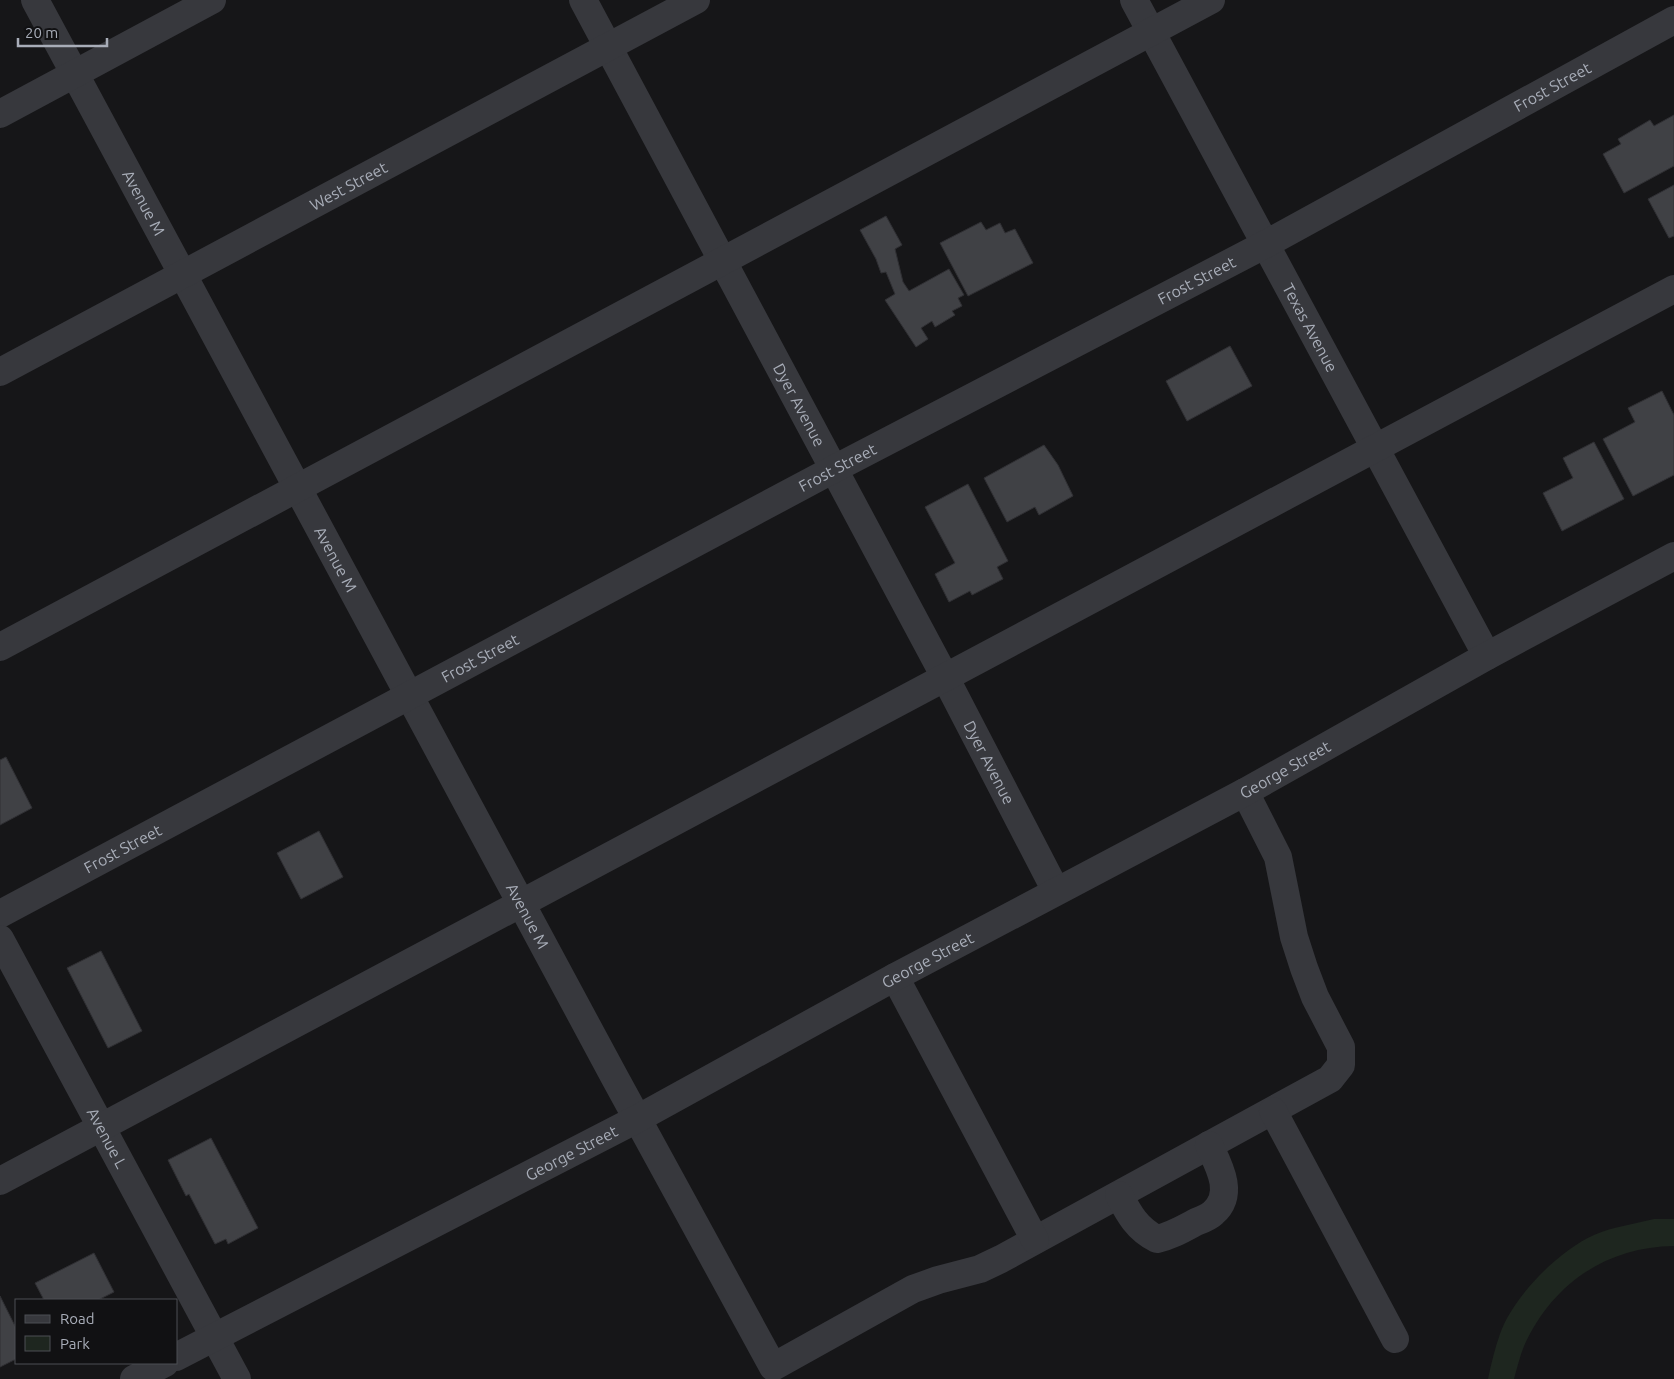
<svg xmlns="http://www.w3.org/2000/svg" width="1674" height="1379" font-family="Ubuntu,sans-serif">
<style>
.green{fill:#1e261f}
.building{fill:#404145;stroke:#303034}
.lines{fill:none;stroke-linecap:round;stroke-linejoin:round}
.minor{stroke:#37383d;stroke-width:28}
.labels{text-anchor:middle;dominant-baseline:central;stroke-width:5;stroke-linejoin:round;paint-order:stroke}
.street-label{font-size:16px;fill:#a8adb8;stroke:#111113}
</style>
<rect width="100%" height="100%" fill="#161618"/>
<path class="green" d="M1654,1219H1674V1246C1606,1247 1552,1284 1524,1346C1520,1356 1517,1368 1514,1379H1488C1491,1364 1495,1348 1500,1334C1513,1297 1558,1251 1594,1235C1612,1227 1634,1224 1654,1219Z"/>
<g class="building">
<path d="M1674,115V166L1624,193L1603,154L1621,144L1618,139L1650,120L1654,126Z"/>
<path d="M1674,185V236L1669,238L1648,199Z"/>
<path d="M886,216L902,245L895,249L903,282L909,291L949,269L964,295L958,298L962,306L952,311L955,315L935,327L932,321L921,328L928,339L916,347L885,300L895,294L886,272L881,273L876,259L860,230Z"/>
<path d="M981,222L986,230L1000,223L1005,233L1015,229L1033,263L968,296L940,243Z"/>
<path d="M1230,346L1252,386L1187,421L1166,381Z"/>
<path d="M1662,391L1674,415V475L1633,496L1603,439L1635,422L1628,408Z"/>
<path d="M1594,442L1624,499L1562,531L1543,493L1573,478L1563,458Z"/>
<path d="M1044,445L1058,465L1073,496L1039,515L1035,507L1007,522L984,478Z"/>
<path d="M968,484L1008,561L997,567L1003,579L972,595L970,591L949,602L935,574L955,563L925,507Z"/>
<path d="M6,757L32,808L0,825V760Z"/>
<path d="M319,831L343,877L301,899L277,853Z"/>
<path d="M101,951L142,1031L108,1048L67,968Z"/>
<path d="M211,1138L258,1228L228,1244L226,1239L215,1244L189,1194L186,1196L168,1160Z"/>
<path d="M94,1253L114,1292L98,1300H44L35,1283Z"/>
<path d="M0,1296L16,1328V1359L0,1367Z"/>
</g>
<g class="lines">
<g class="minor">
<path id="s1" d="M35,0L615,1078L773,1367L913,1289L938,1280L980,1269L1001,1259L1330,1079L1341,1065V1047L1315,997L1304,968L1294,937L1278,857L1245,792"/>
<path id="s2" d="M583,0L945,677L1056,891"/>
<path id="s3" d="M1134,0L1487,656"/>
<path d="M0,114L212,0"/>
<path id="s4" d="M0,372L696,0"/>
<path d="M0,647L1211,0"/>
<path id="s5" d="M0,914L834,469L1266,244L1674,20"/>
<path id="s6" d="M0,939L237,1379"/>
<path d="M895,977L1035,1240"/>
<path d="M1273,1111L1395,1339"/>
<path d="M0,1181L1674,289"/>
<path d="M1119,1195C1129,1214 1137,1229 1157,1239C1171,1236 1183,1229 1196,1222C1201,1220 1209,1217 1213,1213C1235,1194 1219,1166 1209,1145"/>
<path id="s7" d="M176,1357L637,1119L895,977L1245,792L1487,656L1674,556"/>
<path d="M134,1379L165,1363"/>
</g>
</g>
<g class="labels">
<g class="street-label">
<text stroke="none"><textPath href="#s5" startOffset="1759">Frost Street</textPath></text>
<text stroke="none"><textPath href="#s4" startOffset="395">West Street</textPath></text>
<text stroke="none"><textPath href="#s1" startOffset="230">Avenue M</textPath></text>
<text stroke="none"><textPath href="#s5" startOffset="1354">Frost Street</textPath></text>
<text stroke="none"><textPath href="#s3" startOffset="372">Texas Avenue</textPath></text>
<text stroke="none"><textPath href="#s2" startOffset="459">Dyer Avenue</textPath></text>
<text stroke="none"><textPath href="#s5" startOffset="949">Frost Street</textPath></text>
<text stroke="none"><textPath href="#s1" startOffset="635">Avenue M</textPath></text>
<text stroke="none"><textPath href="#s5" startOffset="544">Frost Street</textPath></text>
<text stroke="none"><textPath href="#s2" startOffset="864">Dyer Avenue</textPath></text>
<text stroke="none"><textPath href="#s7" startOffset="1255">George Street</textPath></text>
<text stroke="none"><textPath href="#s5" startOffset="139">Frost Street</textPath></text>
<text stroke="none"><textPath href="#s1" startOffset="1040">Avenue M</textPath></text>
<text stroke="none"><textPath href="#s7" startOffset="850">George Street</textPath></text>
<text stroke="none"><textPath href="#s6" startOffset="226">Avenue L</textPath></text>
<text stroke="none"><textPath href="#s7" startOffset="445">George Street</textPath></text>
</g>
</g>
<rect x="15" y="1299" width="162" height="65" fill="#111113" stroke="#4d4f55"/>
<rect x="25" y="1315" width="25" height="8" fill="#37383d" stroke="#4d4f55"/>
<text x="60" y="1324" font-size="15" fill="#a8adb8">Road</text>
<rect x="25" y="1336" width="25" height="15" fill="#1e261f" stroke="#4d4f55"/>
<text x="60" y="1349" font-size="15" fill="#a8adb8">Park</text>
<path d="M18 38v8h89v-8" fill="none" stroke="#a8adb8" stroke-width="2.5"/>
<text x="25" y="38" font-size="15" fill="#a8adb8" stroke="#111113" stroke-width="4" paint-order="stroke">20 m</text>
</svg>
